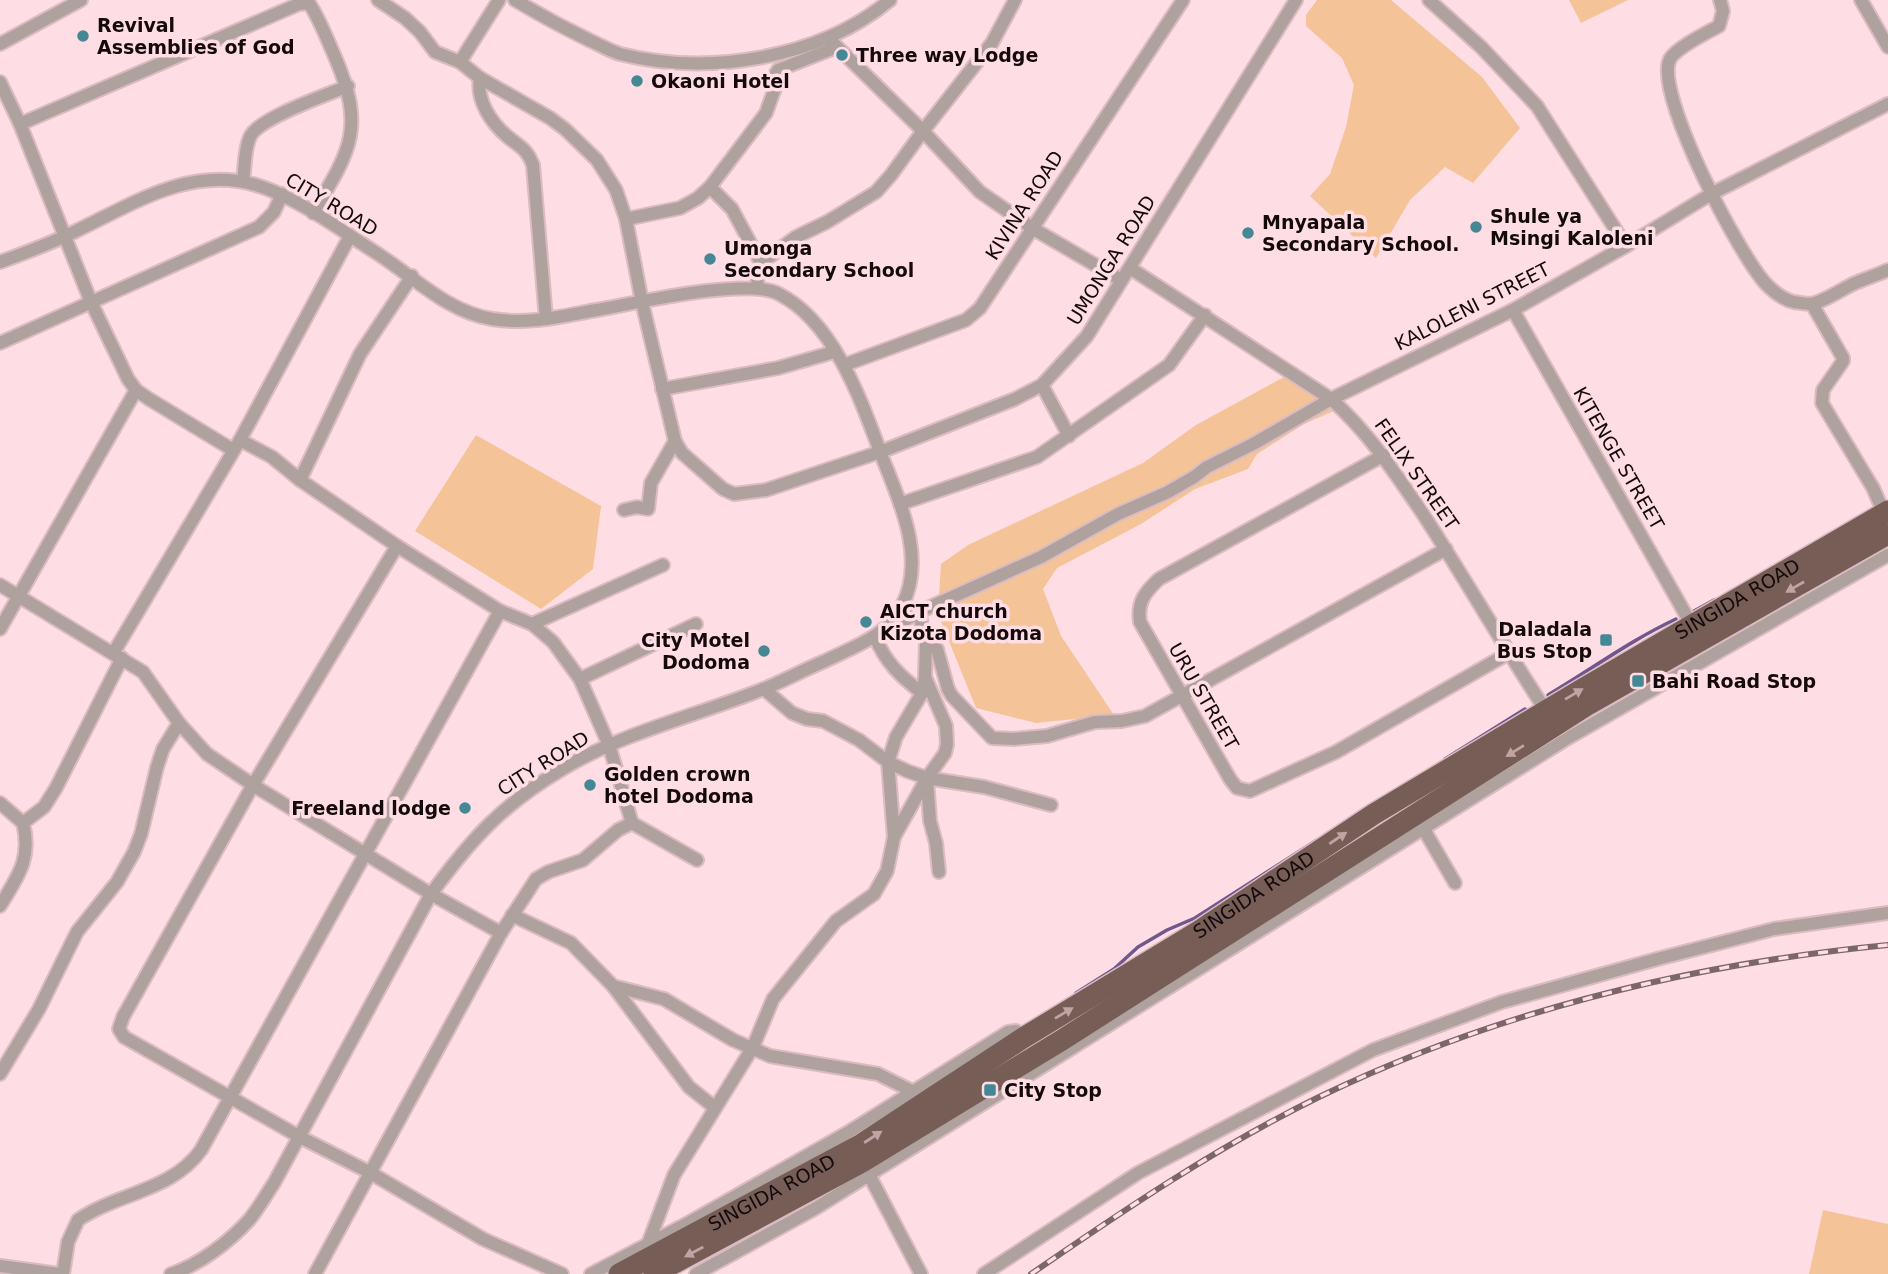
<svg xmlns="http://www.w3.org/2000/svg" width="1888" height="1274" font-family="'DejaVu Sans',sans-serif">
<style>
.green{fill:#f4c498}
.lines{fill:none;stroke-linecap:round;stroke-linejoin:round}
.stream{stroke:#70578c;stroke-width:3.5}
.minor-casing{stroke:#d9bbc1;stroke-width:16}
.trunk-casing{stroke:#d9bbc1;stroke-width:24}
.minor{stroke:#afa19d;stroke-width:12}
.trunk{stroke:#765d56;stroke-width:21}
.rail-casing{stroke:#7b676b;stroke-width:6}
.rail{stroke:#fedde4;stroke-width:3.5;stroke-dasharray:10;stroke-linecap:butt}
.oneway{fill:#c1a3a4}
.poi-dot{fill:#438894;stroke:#fedde4;stroke-width:2.5}
.labels{text-anchor:middle;dominant-baseline:central;stroke-width:7;stroke-linejoin:round;paint-order:stroke}
.poi-label{font-size:19px;font-weight:bold;fill:#140a0c;stroke:#fedde4;text-anchor:start}
.street-label{font-size:19px;fill:#140a0c;stroke:#fedde4}
</style>
<rect width="100%" height="100%" fill="#fedde4"/>
<g class="green">
<path d="M1317,0H1391L1482,77L1520,128L1473,183L1445,167L1410,200L1376,258L1310,196L1330,174L1346,127L1354,85L1342,58L1306,26V15Z"/>
<path d="M1569,0H1628L1581,23Z"/>
<path d="M1286,376L1334,411L1304,424L1257,454L1248,469L1195,489L1141,524L1057,568L1043,589L1061,636L1114,715L1036,723L976,708L938,614L941,564L968,545L1143,463L1196,425Z"/>
<path d="M476,435L601,506L593,569L541,609L415,531Z"/>
<path d="M1823,1210L1888,1224V1274H1809Z"/>
</g>
<g class="lines">
<g class="stream">
<path d="M1694,611L1714,600"/>
<path d="M1729,636L1870,559"/>
<path d="M1548,695C1592,669 1631,640 1676,619"/>
<path d="M1445,759L1525,709"/>
<path d="M1076,993L1114,969L1138,947L1167,930L1195,918L1317,840"/>
</g>
<defs>
<g id="minor">
<path d="M378,0L405,18L420,32L435,52L460,62L480,78L550,118L565,129L597,160L616,190L626,219L642,302L675,441L682,453L723,489L734,494L766,490L880,452L1015,399L1042,385L1087,336L1296,0"/>
<path d="M515,0C540,15 564,28 591,41C600,45 610,51 620,54C708,76 819,59 890,0"/>
<path d="M1429,0L1481,47L1537,106L1626,246"/>
<path d="M1720,0L1723,11L1719,26C1708,32 1676,48 1670,59C1653,92 1741,259 1767,285C1774,292 1785,300 1794,302C1800,303 1809,305 1815,303C1828,299 1841,290 1853,284C1864,279 1877,275 1888,270"/>
<path d="M1861,0L1888,47"/>
<path d="M828,38L923,131L980,192L1032,228L1121,280"/>
<path d="M0,44L81,0"/>
<path d="M460,62L499,0"/>
<path d="M480,78C476,100 491,123 508,137C520,147 527,149 533,165L546,319"/>
<path d="M0,82L20,124L91,302L128,379L136,390L149,399L233,450"/>
<path d="M20,124L299,4L309,3C320,20 327,39 335,57C366,129 350,151 313,213"/>
<path d="M243,181C245,168 244,150 250,137C258,118 327,95 348,86"/>
<path d="M710,187L732,209L761,263"/>
<path d="M626,219L680,208L698,198L710,187L766,113L775,88V75L778,70L837,47"/>
<path d="M0,262C25,253 50,244 74,232C131,205 190,165 256,185C297,197 342,231 378,254C415,278 448,312 492,319C528,325 562,316 597,310C636,303 747,277 779,294C834,322 861,400 881,454C899,501 927,557 902,606C888,636 853,647 825,661C803,670 782,682 761,690C695,716 625,732 564,768C504,803 471,839 431,894L274,1183C266,1195 258,1209 249,1220C229,1242 199,1265 171,1274"/>
<path d="M1130,268L1331,399C1369,433 1392,469 1421,511C1464,577 1503,645 1546,711"/>
<path d="M758,288L757,276L761,263L796,237L827,222L876,192L891,175L923,131L992,43L1015,0"/>
<path d="M1812,304L1843,358V361L1823,390L1822,403L1873,488L1884,513"/>
<path d="M1513,310L1694,629"/>
<path d="M0,343L259,227L274,212L282,194"/>
<path d="M844,365L966,320L980,308L1183,0"/>
<path d="M1042,385L1069,436"/>
<path d="M662,389L778,368L834,352"/>
<path d="M240,440L272,457L300,480L397,546L500,611L532,624L553,642L580,679L609,745L632,823L697,860"/>
<path d="M1384,455L1159,579C1145,592 1137,602 1140,622L1230,779L1237,788L1250,791L1336,752L1509,653"/>
<path d="M300,480L360,354L412,276"/>
<path d="M900,504L1037,457L1169,365L1205,315"/>
<path d="M624,510L637,507L648,509L651,483L675,441"/>
<path d="M397,546L253,785L123,1017L119,1029L124,1037L300,1137L369,1172L483,1239L562,1274"/>
<path d="M0,585L143,672L179,723L207,754L253,785L431,894L501,933"/>
<path d="M532,624L663,565"/>
<path d="M0,629L136,390"/>
<path d="M926,643L937,649L948,689L952,696L992,738L1014,739L1047,736L1095,722L1122,721L1145,716L1446,549"/>
<path d="M114,652L240,440L350,236"/>
<path d="M580,679L696,624"/>
<path d="M764,689L792,713L807,719L823,721L859,740L888,762L907,771L927,778L984,787L1051,805"/>
<path d="M922,693C900,676 886,663 875,637L919,612L1041,557L1118,514L1168,492L1194,477L1207,467L1255,443L1331,399L1513,310L1626,246L1711,194L1888,104"/>
<path d="M927,779L930,821L936,843L939,872"/>
<path d="M0,803L23,823C32,859 18,876 0,906"/>
<path d="M1419,821L1455,883"/>
<path d="M23,823L44,807L56,788L122,658"/>
<path d="M894,837L927,778L945,753L947,744L946,726L925,677L926,643L919,612"/>
<path d="M512,915L571,943L613,986L664,999L733,1040L770,1056L878,1074L912,1091"/>
<path d="M613,986L689,1087L714,1107"/>
<path d="M0,1074L39,1009L77,932L117,882L134,852L141,834L157,767L163,749L179,723"/>
<path d="M866,1169L921,1274"/>
<path d="M648,1244L674,1175L753,1047L773,999L836,921L874,894L887,871L894,837L888,762L896,737L922,693L925,677"/>
<path d="M0,1266L59,1274"/>
<path d="M63,1274L68,1242L78,1220C117,1193 172,1191 201,1150L500,611"/>
<path d="M315,1274L501,933L536,879L548,872L583,860L618,830L632,823"/>
<path d="M591,1274L690,1222L847,1133L1008,1032L1016,1031L1023,1038"/>
<path d="M696,1274L816,1208L1568,738L1888,555"/>
<path d="M984,1274L1138,1173L1373,1050L1502,1002L1661,958L1774,929L1888,913"/>
</g>
<g id="trunk">
<path id="s1" d="M619,1274L860,1145L1023,1038L1199,931L1374,814L1579,691L1888,511"/>
<path d="M654,1274L862,1162L1062,1040L1589,704L1888,534"/>
</g>
</defs>
<use href="#minor" class="minor-casing"/>
<use href="#trunk" class="trunk-casing"/>
<use href="#minor" class="minor"/>
<use href="#trunk" class="trunk"/>
<defs>
<path id="rail" d="M1031,1274C1124,1210 1217,1147 1319,1097C1497,1011 1692,964 1888,945"/>
</defs>
<use href="#rail" class="rail-casing"/>
<use href="#rail" class="rail"/>
</g>
<defs><path id="oneway-solid" d="M-6-.8H1V-3.2L6.5 0L1 3.2V.8H-6Z" transform="scale(1.75)"/></defs>
<g class="oneway">
<use href="#oneway-solid" transform="translate(1795 587) rotate(150)"/>
<use href="#oneway-solid" transform="translate(1574 694) rotate(-31)"/>
<use href="#oneway-solid" transform="translate(1515 751) rotate(148)"/>
<use href="#oneway-solid" transform="translate(1338 838) rotate(-34)"/>
<use href="#oneway-solid" transform="translate(1064 1013) rotate(-31)"/>
<use href="#oneway-solid" transform="translate(873 1137) rotate(-33)"/>
<use href="#oneway-solid" transform="translate(694 1252) rotate(152)"/>
</g>
<g class="poi-dot">
<circle cx="83" cy="36" r="7"/>
<circle cx="842" cy="55" r="7"/>
<circle cx="637" cy="81" r="7"/>
<circle cx="1476" cy="227" r="7"/>
<circle cx="1248" cy="233" r="7"/>
<circle cx="710" cy="259" r="7"/>
<circle cx="866" cy="622" r="7"/>
<rect x="1599" y="633" width="14" height="14" rx="3.5"/>
<circle cx="764" cy="651" r="7"/>
<rect x="1631" y="674" width="14" height="14" rx="3.5"/>
<circle cx="590" cy="785" r="7"/>
<circle cx="465" cy="808" r="7"/>
<rect x="983" y="1083" width="14" height="14" rx="3.5"/>
</g>
<g class="labels">
<g class="poi-label">
<text x="97" y="25">Revival<tspan x="97" dy="22">Assemblies of God</tspan></text>
<text x="856" y="55">Three way Lodge</text>
<text x="651" y="81">Okaoni Hotel</text>
<text x="1490" y="216">Shule ya<tspan x="1490" dy="22">Msingi Kaloleni</tspan></text>
<text x="1262" y="222">Mnyapala<tspan x="1262" dy="22">Secondary School.</tspan></text>
<text x="724" y="248">Umonga<tspan x="724" dy="22">Secondary School</tspan></text>
<text x="880" y="611">AICT church<tspan x="880" dy="22">Kizota Dodoma</tspan></text>
<text x="1592" y="629" text-anchor="end">Daladala<tspan x="1592" dy="22">Bus Stop</tspan></text>
<text x="750" y="640" text-anchor="end">City Motel<tspan x="750" dy="22">Dodoma</tspan></text>
<text x="1652" y="681">Bahi Road Stop</text>
<text x="604" y="774">Golden crown<tspan x="604" dy="22">hotel Dodoma</tspan></text>
<text x="451" y="808" text-anchor="end">Freeland lodge</text>
<text x="1004" y="1090">City Stop</text>
</g>
<g class="street-label">
<text transform="translate(332 204) rotate(31)">CITY ROAD</text>
<text transform="translate(1024 205) rotate(-57)">KIVINA ROAD</text>
<text transform="translate(1111 260) rotate(-58)">UMONGA ROAD</text>
<text transform="translate(1472 306) rotate(-27)">KALOLENI STREET</text>
<text transform="translate(1619 458) rotate(60)">KITENGE STREET</text>
<text transform="translate(1417 474) rotate(55)">FELIX STREET</text>
<text stroke="none"><textPath href="#s1" startOffset="1307">SINGIDA ROAD</textPath></text>
<text transform="translate(1204 696) rotate(60)">URU STREET</text>
<text transform="translate(543 763) rotate(-32)">CITY ROAD</text>
<text stroke="none"><textPath href="#s1" startOffset="740">SINGIDA ROAD</textPath></text>
<text stroke="none"><textPath href="#s1" startOffset="173">SINGIDA ROAD</textPath></text>
</g>
</g>
</svg>
